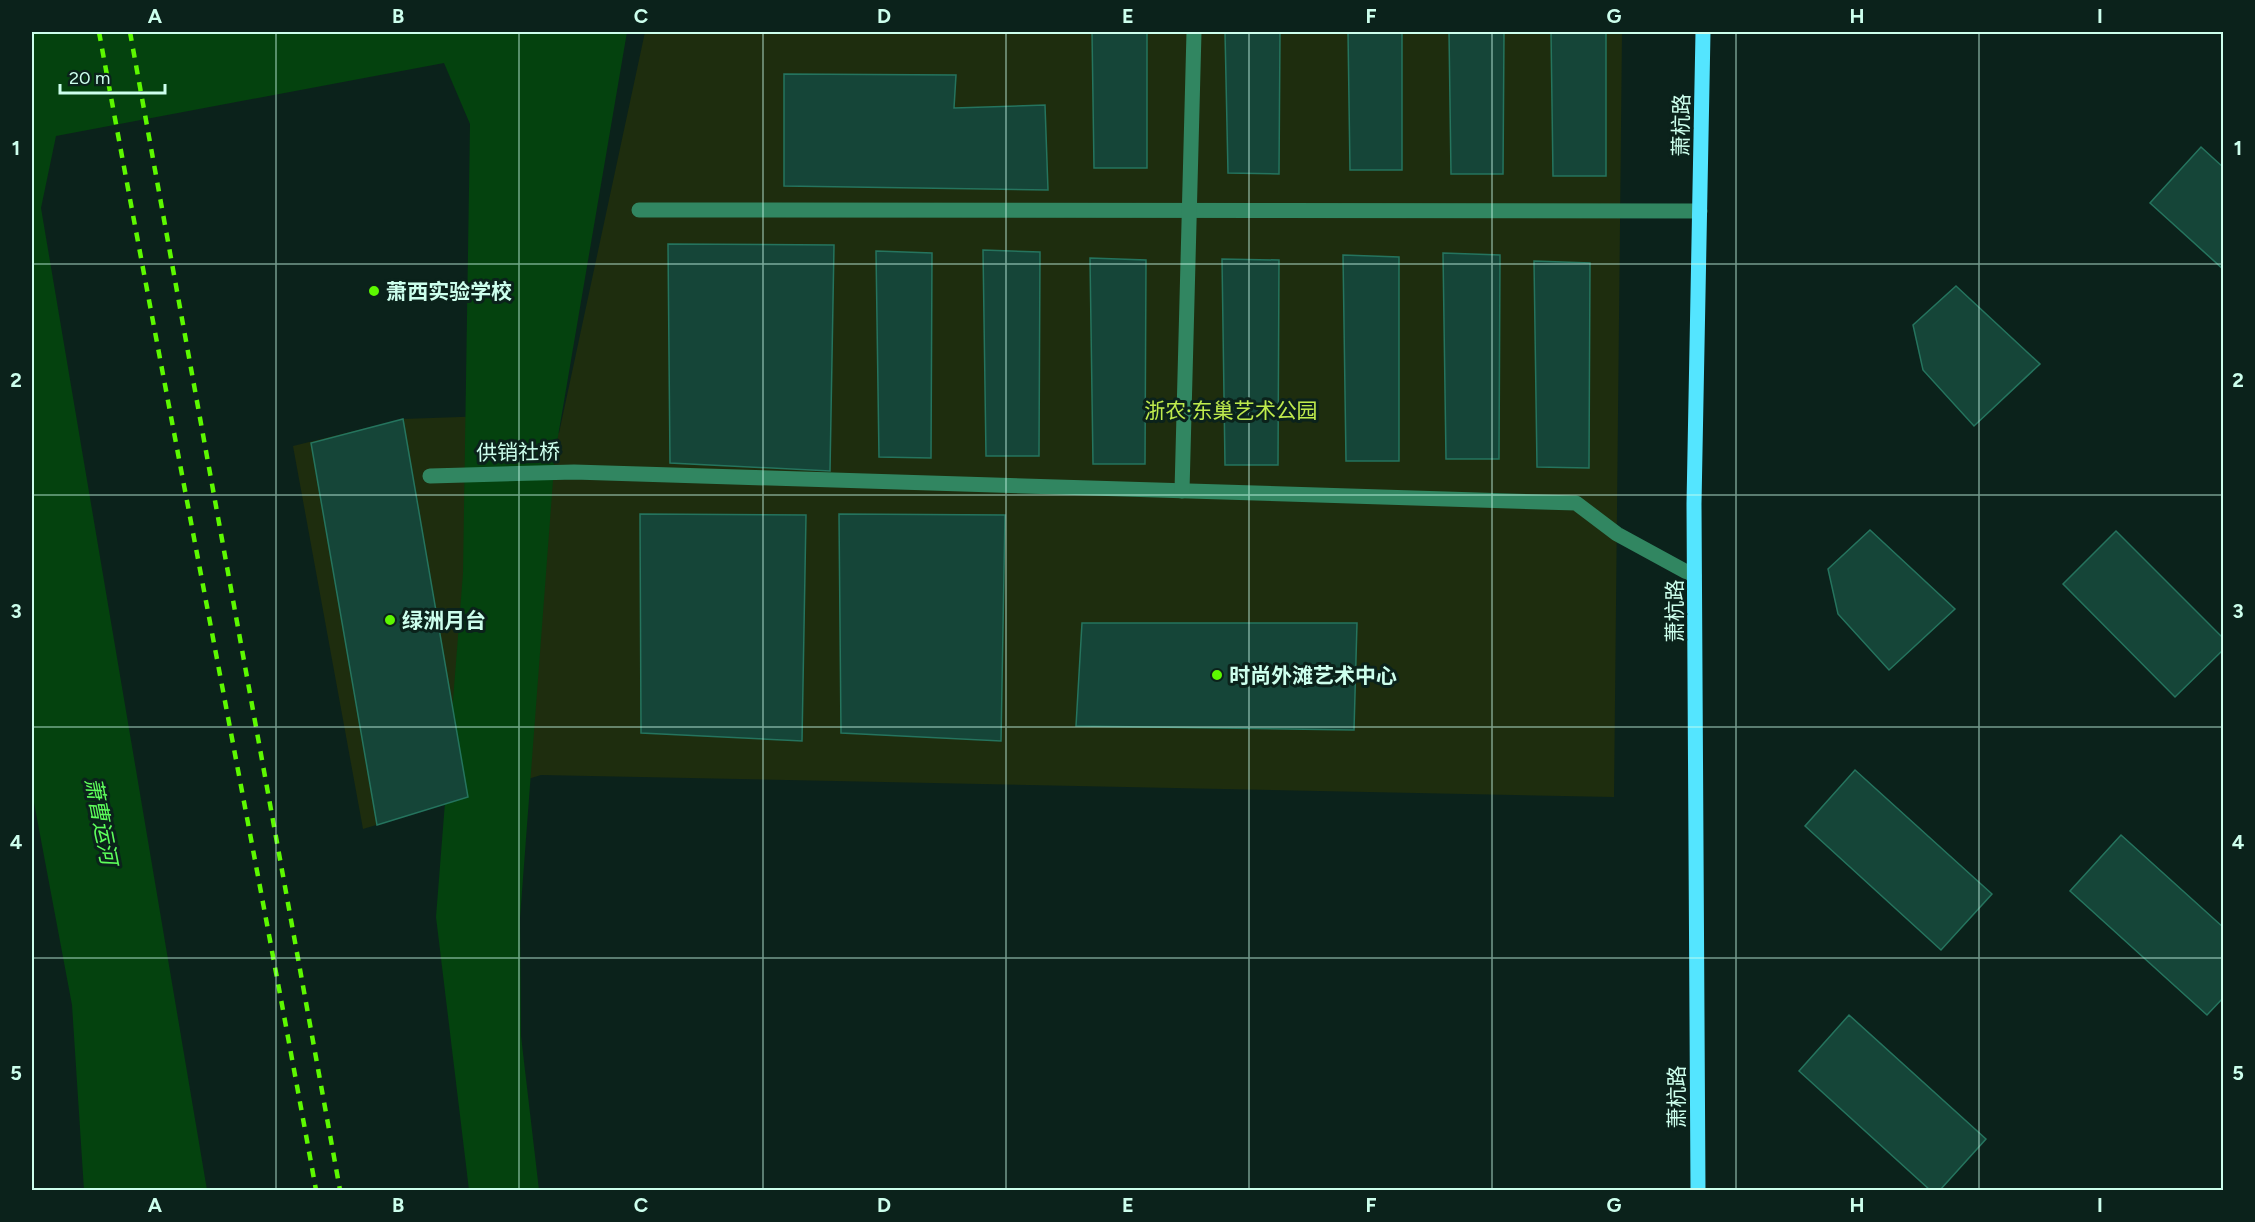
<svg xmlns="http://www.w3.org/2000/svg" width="2255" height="1222" font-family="Figtree,'Noto Sans SC',sans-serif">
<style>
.green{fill:#1e2d0e}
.water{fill:#04420e}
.building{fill:#154538;stroke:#25745e;stroke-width:1.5}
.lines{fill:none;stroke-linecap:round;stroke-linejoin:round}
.minor{stroke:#318661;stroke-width:15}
.major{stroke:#54e5ff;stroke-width:15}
.rail{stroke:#5df800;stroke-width:4.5;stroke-dasharray:9 8;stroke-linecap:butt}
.grid{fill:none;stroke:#cdffed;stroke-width:1.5;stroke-opacity:0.55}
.poi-dot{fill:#5df800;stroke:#0b221b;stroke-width:2}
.labels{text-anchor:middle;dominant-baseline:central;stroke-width:6;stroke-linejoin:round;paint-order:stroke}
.street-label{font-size:21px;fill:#cdffed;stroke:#0b221b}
.poi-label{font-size:21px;font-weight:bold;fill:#cdffed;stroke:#0b221b;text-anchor:start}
.park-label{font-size:21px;fill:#bfeb4d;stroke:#0b221b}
.water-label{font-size:22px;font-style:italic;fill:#5dff5b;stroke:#0b221b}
.neatline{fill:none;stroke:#cdffed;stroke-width:2}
.grid-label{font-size:20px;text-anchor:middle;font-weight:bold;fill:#cdffed}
</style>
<rect width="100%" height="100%" fill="#0b221b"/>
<path class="green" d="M645,32H1622L1614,797L541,775L363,829L293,446L403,419L489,416L559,433Z"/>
<path class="water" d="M32,32C51,32 68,35 88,32H627L555,454L520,918L521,1036L539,1190H469L436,917L463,573L470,124L444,63L56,136L41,208L207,1190H84L72,1005L32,792Z"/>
<g class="building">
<path d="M1092,32H1147V168H1094Z"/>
<path d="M1225,32H1280L1279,174L1228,173Z"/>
<path d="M1348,32H1402V170H1350Z"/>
<path d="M1449,32H1504L1503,174H1451Z"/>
<path d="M1551,32H1606V176H1553Z"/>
<path d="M784,74L956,75L954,108L1045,105L1048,190L784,186Z"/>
<path d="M2201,147L2224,168V270L2150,203Z"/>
<path d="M668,244L834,245L830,471L670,463Z"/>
<path d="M983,250L1040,252L1039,456H986Z"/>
<path d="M876,251L932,253L931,458L879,457Z"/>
<path d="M1443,253L1500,255L1499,459H1446Z"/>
<path d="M1343,255L1399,257V461H1346Z"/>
<path d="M1090,258L1146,260L1145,464H1093Z"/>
<path d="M1222,259L1279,260L1278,465H1225Z"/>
<path d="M1534,261L1590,263L1589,468L1537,467Z"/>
<path d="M1956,286L2040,364L1974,426L1923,370L1913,325Z"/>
<path d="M403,419L468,797L377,825L311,443Z"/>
<path d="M640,514L806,515L802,741L641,733Z"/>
<path d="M839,514L1005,515L1001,741L841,733Z"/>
<path d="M1870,530L1955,609L1889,670L1838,614L1828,569Z"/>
<path d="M2116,531L2224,639V649L2175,697L2063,584Z"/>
<path d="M1082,623H1357L1354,730L1076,726Z"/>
<path d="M1855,770L1992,894L1941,950L1805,826Z"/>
<path d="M2121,835L2224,928V997L2207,1015L2070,891Z"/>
<path d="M1849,1015L1986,1139L1940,1190H1930L1799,1071Z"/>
</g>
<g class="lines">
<g class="minor">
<path d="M639,210L1700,211"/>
<path d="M430,476L574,472L1576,503L1617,534L1694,576"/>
<path d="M1182,491L1194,32"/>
</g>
<path class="major" d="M1698,1190L1694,504L1703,32"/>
<g class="rail">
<path d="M99,32C170,418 246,804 316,1190"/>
<path d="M130,32L340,1190"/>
</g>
</g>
<path class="grid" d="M276,32V1190M519,32V1190M763,32V1190M1006,32V1190M1249,32V1190M1492,32V1190M1736,32V1190M1979,32V1190M32,264H2224M32,495H2224M32,727H2224M32,958H2224"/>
<g class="poi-dot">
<circle cx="374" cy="291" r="6"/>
<circle cx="390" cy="620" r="6"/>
<circle cx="1217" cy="675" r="6"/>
</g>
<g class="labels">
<g class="street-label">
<text transform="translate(1681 125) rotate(-89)">萧杭路</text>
<text transform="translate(518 452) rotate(-1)">供销社桥</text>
<text transform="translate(1674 611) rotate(-90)">萧杭路</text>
<text transform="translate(1676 1097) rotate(-90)">萧杭路</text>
</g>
<g class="poi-label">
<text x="386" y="291">萧西实验学校</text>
<text x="402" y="620">绿洲月台</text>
<text x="1229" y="675">时尚外滩艺术中心</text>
</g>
<g class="park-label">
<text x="1231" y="410">浙农·东巢艺术公园</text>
</g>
<g class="water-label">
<text transform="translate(101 821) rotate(79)">萧曹运河</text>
</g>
</g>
<rect width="2255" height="1222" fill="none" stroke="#0b221b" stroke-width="66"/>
<path d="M60 84v9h105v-9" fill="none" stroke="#cdffed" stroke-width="3"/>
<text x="69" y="84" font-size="18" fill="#cdffed" stroke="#0b221b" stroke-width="4.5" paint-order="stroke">20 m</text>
<rect x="33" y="33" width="2189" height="1156" class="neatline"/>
<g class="grid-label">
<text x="155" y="23">A</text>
<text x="398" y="23">B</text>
<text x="641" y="23">C</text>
<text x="884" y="23">D</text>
<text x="1128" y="23">E</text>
<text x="1371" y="23">F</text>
<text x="1614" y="23">G</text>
<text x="1857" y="23">H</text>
<text x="2100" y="23">I</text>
<text x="16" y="155">1</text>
<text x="2238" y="155">1</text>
<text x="16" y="387">2</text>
<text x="2238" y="387">2</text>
<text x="16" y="618">3</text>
<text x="2238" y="618">3</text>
<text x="16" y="849">4</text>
<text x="2238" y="849">4</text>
<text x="16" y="1080">5</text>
<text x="2238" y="1080">5</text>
<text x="155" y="1212">A</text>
<text x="398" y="1212">B</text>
<text x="641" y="1212">C</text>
<text x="884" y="1212">D</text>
<text x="1128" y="1212">E</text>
<text x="1371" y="1212">F</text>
<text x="1614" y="1212">G</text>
<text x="1857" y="1212">H</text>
<text x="2100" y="1212">I</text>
</g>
</svg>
